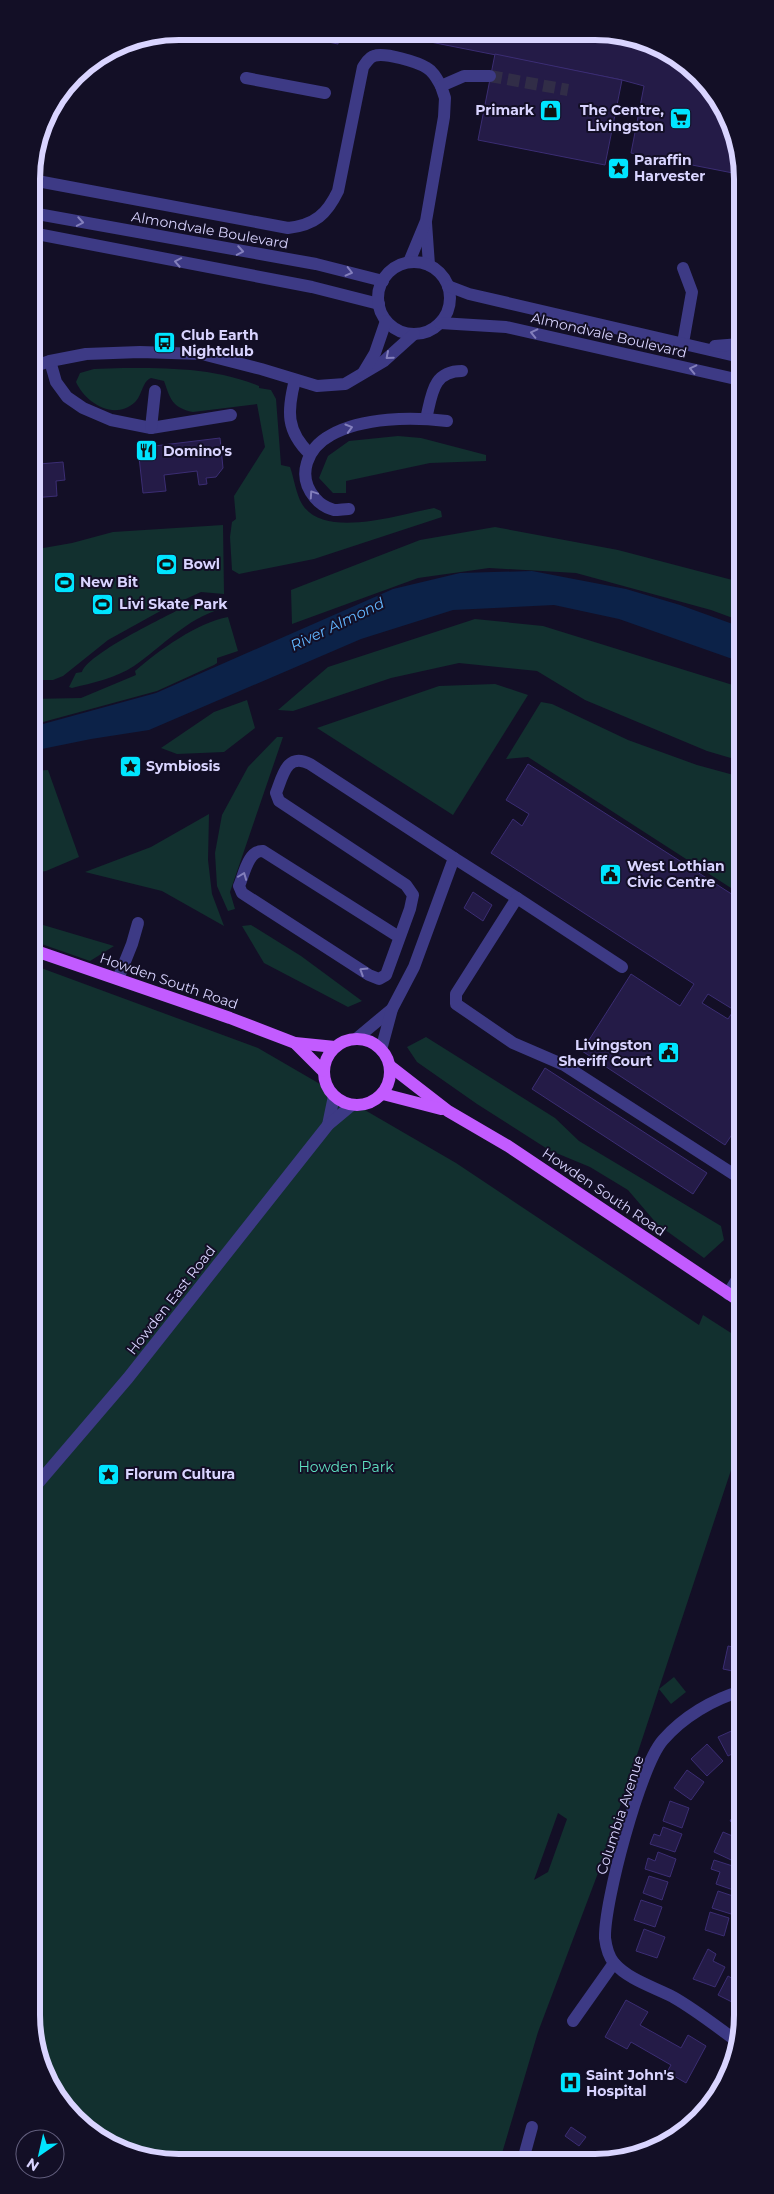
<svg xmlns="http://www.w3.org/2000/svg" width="774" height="2194" font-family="Montserrat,sans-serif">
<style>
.green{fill:#12302f;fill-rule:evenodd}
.water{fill:#0c2248}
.building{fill:#241b47;stroke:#3b2d73;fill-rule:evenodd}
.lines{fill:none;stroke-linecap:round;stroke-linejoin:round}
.minor-tunnel{stroke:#312d47;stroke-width:12;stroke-dasharray:12 6;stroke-linecap:butt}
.minor{stroke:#3d3a85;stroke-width:12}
.major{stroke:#c25bff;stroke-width:12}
.oneway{stroke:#837fbc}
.labels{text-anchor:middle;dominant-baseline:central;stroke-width:4;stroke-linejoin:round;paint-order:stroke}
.poi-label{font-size:14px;font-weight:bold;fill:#d9d4ff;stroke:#130f26;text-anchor:start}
.street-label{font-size:14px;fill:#d9d4ff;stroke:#130f26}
.park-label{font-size:14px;fill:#5fe0c0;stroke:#130f26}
.water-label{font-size:15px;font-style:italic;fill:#62b6ff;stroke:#130f26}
.rim{fill:none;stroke:#d9d4ff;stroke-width:6}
</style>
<rect width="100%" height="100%" fill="#130f26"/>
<g class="green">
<path d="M123,368C171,368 214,368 259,386V388L271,390L276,399L281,465L290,467C294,478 296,494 302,504C324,540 401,514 434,508L441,511L442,517L314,559L239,574L232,570L230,537L232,522L236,519L234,496L265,447L257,404L193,412C172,408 170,398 164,381L151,378C142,381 142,397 134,403C113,421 85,402 76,382L80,373L94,369Z"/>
<path d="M398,436L421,438L486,455V461L430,463L346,481V493H333L319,478L328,456L349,441Z"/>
<path d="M223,525L224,594L201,592L164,609L108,640L63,676L53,680H41V678L32,674V550L72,543L113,532Z"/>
<path d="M495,527L618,550L740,582L741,621L711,610L576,573L489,568L418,578L292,624L291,590L420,540Z"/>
<path d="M202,604L219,606L221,609C186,619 163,646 134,666C116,678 92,683 72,688L69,687L76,673L82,672C88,654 159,620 178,610L189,605Z"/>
<path d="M228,617L238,651L217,658V663L214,665L157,691L32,725V699L81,698L136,675L135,671C158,651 198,622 228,617Z"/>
<path d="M475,619L543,626L736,686L734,672L741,667V761L707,751L585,700L537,671L459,663L391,678L293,711L278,710L328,667Z"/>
<path d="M495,684L528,695L453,815L317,728L439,686Z"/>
<path d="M247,700L255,728L224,752L177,754L161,748L214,712Z"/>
<path d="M541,702L552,704L628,740L697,765L741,777V874L731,888L528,757L506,759Z"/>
<path d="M277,737H283L230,892L235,909L228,911L217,886L215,853L222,815L248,767Z"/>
<path d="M48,770L79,857L46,871L33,873L32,771Z"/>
<path d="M209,814L208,860L212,894L224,926L162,891L85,872L151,847Z"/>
<path d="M33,922L114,946L90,961L33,941Z"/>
<path d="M251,925L301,956L362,1001L348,1007L264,963L242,926Z"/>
<path d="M33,965L258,1048L456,1163L699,1325L703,1315L742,1340V1448L735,1458L598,1873L538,2032L500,2160H150L113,2147L75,2120L51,2089L34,2044ZM558,1813L567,1819L548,1872L534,1880Z"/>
<path d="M426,1037L555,1118L579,1141L721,1226L724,1240L704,1258L657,1224L628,1190L590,1167L549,1150L477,1104L417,1062L407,1047Z"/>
<path d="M674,1677L686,1692L671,1704L659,1689Z"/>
</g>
<path class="water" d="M532,571L626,589L680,605L741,627V662L619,619L554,605L453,610L361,639L149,730L91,739L32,751V727L156,693L393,589L460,573Z"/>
<g class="building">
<path d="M279,32H340L338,44Z"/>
<path d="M385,33L624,34L669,51L700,75L740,150L738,174L631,153L644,86L622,80Z"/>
<path d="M495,54L622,80L605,165L478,140Z"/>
<path d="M32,405H34L39,464L63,462L65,480L56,481L57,496L32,498Z"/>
<path d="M220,438L223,468L216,477L206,478L207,484L199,485L197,471L164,475L166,491L143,493L138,448Z"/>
<path d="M528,764L741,900V1015L735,1024L741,1028V1121L725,1145L582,1051L631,974L680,1006L694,984L491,853L513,819L522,826L529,814L506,800ZM708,994L734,1010L728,1019L702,1003Z"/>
<path d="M473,892L492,905L483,921L464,908Z"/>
<path d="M545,1068L707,1173L693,1194L532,1089Z"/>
<path d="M737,1619L742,1620V1642L732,1639Z"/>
<path d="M728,1646L742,1649V1673L723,1669Z"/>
<path d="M738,1728L742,1735V1749L728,1756L718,1737Z"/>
<path d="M707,1744L723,1761L707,1776L691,1759Z"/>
<path d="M687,1770L704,1782L691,1800L674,1788Z"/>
<path d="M670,1801L689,1808L682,1828L663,1821Z"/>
<path d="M740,1805L742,1806V1829L730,1821Z"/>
<path d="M663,1827L682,1834L675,1852L650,1844L654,1834L660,1836Z"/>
<path d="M723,1832L742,1840V1865L714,1852Z"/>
<path d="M658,1852L676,1859L670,1877L645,1869L648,1858L655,1861Z"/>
<path d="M714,1860L742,1869L740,1875L742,1876V1882L739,1892L716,1884L720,1872L711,1869Z"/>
<path d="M649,1876L668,1882L662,1900L643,1893Z"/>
<path d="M718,1891L739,1898L736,1907H733L731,1914L712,1908Z"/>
<path d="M641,1900L662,1907L655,1927L634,1920Z"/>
<path d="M710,1912L729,1918L724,1936L705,1930Z"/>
<path d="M644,1929L665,1937L657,1958L636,1951Z"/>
<path d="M708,1949L716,1954L713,1961L725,1967L715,1987L693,1979Z"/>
<path d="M728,1976L742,1984V1997L738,2005L718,1995Z"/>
<path d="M626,2000L648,2012L640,2025L681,2048L688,2035L706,2046L686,2083L667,2072L671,2065L631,2042L627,2049L605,2037Z"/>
<path d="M571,2127L586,2137L579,2146L565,2136Z"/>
</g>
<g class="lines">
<path class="minor-tunnel" d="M490,76L568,90"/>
<g class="minor">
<path d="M252,32L254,34"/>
<path d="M246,78L325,93"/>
<path d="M32,180L288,228C315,225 327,214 338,191L363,67C366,63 369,57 374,56C384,52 418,62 427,68C434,72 437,79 441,86"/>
<path d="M32,213L316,264L383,281"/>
<path d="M426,223L429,265"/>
<path d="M32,233L312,287L379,304"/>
<path d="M409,262L426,221L444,117L445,98L441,86L464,76H490"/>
<circle cx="414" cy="298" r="36"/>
<path d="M683,268L692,292L683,343"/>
<path d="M448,286L469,294L740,357"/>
<path d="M440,323L506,327L740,380"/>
<path d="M715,346L740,344"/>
<path d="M50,361L56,382L67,397L83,408L111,420L151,428L231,415"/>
<path d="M32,367L50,361L86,354L140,352L202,354L261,369L317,386L345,384L384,361L414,334"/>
<path d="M363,373L375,353L386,321"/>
<path d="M295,380C287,411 286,431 310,454"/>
<path d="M426,419C432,395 432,371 462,371"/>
<path d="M151,428L155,391"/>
<path d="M349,509C345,509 339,510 334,510C327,508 319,503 315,498C296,476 307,448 331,435C363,417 412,417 447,421"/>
<path d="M454,858L517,898"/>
<path d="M622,967L517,898L456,994V1004L513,1043L564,1065L741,1179"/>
<path d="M118,979L132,944L138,923"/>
<path d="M356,1039L392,1009"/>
<path d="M381,1050L392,1009L414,967L454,858L310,764C287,752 283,775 276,793L279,801L406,885L413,895L410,909L386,975L379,979L369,975L242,893L239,886C244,875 248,850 263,851L399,937"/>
<path d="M328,1125L334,1096"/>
<path d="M728,1294L741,1273"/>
<path d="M33,1489L128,1378L328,1125L352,1105"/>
<path d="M573,2021L614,1963"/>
<path d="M738,2042C717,2027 696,2010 673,1997C654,1987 629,1980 614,1963C609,1957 606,1946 605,1938C604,1903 640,1766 663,1740C683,1717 713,1699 742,1691"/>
<path d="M712,2099L735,2058"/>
<path d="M523,2160L532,2127"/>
</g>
<g class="major">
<path d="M33,950L230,1018L295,1043L335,1047"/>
<circle cx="357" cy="1072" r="33"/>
<path d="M295,1043L323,1071"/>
<path d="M390,1066L448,1111L508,1146L741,1302"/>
<path d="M383,1094L441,1109"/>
</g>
</g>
<defs><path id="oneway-chevron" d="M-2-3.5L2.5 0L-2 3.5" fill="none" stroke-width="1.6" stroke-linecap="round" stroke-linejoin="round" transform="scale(1.25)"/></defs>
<g class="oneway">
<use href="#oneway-chevron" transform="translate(80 222) rotate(10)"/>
<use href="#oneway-chevron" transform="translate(240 251) rotate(10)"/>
<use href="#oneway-chevron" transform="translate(178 262) rotate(-169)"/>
<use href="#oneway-chevron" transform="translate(349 272) rotate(14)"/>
<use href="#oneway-chevron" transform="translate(534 333) rotate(-167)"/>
<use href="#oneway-chevron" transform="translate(389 356) rotate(139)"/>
<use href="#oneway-chevron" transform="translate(693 369) rotate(-167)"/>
<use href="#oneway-chevron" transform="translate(349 428) rotate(-16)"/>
<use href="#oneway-chevron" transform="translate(313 494) rotate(-124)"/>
<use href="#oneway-chevron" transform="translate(243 876) rotate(-69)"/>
<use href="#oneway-chevron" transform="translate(363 971) rotate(-148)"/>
</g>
<defs>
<symbol id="shop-square" viewBox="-11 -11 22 22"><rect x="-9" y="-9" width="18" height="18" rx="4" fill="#00e5ff" stroke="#130f26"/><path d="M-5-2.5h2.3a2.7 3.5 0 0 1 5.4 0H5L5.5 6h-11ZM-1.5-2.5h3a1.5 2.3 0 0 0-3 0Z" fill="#111"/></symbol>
<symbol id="supermarket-square" viewBox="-11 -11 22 22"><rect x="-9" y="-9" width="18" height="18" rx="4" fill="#00e5ff" stroke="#130f26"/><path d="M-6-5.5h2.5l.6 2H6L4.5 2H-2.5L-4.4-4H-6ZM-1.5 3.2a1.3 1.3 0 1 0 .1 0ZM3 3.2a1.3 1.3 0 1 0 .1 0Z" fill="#111"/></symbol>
<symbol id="sight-square" viewBox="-11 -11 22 22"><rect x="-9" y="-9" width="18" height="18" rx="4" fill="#00e5ff" stroke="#130f26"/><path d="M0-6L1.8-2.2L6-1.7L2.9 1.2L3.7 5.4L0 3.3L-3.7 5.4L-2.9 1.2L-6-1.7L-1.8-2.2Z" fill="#111"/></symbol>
<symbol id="bus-square" viewBox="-11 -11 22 22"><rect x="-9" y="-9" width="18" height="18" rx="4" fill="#00e5ff" stroke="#130f26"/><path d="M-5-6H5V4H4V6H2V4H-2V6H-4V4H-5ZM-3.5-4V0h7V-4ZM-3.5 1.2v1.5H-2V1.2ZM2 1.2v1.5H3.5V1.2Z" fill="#111"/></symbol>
<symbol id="restaurant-square" viewBox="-11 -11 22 22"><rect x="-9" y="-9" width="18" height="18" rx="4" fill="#00e5ff" stroke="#130f26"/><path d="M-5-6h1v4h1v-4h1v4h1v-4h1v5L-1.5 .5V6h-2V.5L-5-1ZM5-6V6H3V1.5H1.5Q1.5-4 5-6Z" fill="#111"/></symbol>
<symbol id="stadium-square" viewBox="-11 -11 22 22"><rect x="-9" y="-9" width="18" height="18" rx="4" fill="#00e5ff" stroke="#130f26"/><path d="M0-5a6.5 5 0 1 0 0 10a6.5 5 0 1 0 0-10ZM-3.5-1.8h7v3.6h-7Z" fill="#111"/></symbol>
<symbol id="civic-square" viewBox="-11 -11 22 22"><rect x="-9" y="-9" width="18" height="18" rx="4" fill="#00e5ff" stroke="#130f26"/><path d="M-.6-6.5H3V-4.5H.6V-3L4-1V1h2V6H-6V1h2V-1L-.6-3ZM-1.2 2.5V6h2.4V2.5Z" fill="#111"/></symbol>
<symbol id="hospital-square" viewBox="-11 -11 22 22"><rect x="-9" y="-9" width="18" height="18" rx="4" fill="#00e5ff" stroke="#130f26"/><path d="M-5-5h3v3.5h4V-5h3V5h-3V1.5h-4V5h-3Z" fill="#111"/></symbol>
</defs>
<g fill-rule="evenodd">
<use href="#shop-square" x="538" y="98" width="25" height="25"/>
<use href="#supermarket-square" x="668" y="106" width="25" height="25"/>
<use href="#sight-square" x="606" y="156" width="25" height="25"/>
<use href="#bus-square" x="152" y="330" width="25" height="25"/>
<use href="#restaurant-square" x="134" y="438" width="25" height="25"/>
<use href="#stadium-square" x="154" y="552" width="25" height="25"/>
<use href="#stadium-square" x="52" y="570" width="25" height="25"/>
<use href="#stadium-square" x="90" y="592" width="25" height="25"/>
<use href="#sight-square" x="118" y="754" width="25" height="25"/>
<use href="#civic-square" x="598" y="862" width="25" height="25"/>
<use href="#civic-square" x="656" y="1040" width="25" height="25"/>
<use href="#sight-square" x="96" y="1462" width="25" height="25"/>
<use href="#hospital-square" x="558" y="2070" width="25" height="25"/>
</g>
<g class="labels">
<g class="poi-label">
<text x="534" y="110" text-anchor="end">Primark</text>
<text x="664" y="110" text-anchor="end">The Centre,<tspan x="664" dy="16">Livingston</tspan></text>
<text x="634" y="160">Paraffin<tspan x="634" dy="16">Harvester</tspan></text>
<text x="181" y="335">Club Earth<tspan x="181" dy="16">Nightclub</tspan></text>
<text x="163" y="451">Domino's</text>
<text x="183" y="564">Bowl</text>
<text x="80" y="582">New Bit</text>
<text x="119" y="604">Livi Skate Park</text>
<text x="146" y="766">Symbiosis</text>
<text x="627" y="866">West Lothian<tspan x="627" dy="16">Civic Centre</tspan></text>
<text x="652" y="1045" text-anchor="end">Livingston<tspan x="652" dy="16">Sheriff Court</tspan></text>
<text x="125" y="1474">Florum Cultura</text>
<text x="586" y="2075">Saint John's<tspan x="586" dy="16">Hospital</tspan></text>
</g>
<g class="street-label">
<text transform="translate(210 230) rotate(10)">Almondvale Boulevard</text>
<text transform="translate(609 335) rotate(13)">Almondvale Boulevard</text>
<text transform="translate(169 981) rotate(19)">Howden South Road</text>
<text transform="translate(604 1192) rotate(34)">Howden South Road</text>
<text transform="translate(171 1300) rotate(-52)">Howden East Road</text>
<text transform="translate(620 1815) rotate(-72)">Columbia Avenue</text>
</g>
<g class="park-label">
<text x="346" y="1467">Howden Park</text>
</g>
<g class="water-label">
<text transform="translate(337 624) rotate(-26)">River Almond</text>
</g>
</g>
<path d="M0 0H774V2194H0ZM179 40H595A139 139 0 0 1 734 179V2015A139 139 0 0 1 595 2154H179A139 139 0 0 1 40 2015V179A139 139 0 0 1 179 40Z" fill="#130f26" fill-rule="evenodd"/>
<path class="rim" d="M179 40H595A139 139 0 0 1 734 179V2015A139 139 0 0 1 595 2154H179A139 139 0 0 1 40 2015V179A139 139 0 0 1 179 40Z"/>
<g transform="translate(40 2154) rotate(214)"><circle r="24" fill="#130f26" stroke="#625e7d"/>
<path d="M0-4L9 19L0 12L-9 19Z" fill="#00e5ff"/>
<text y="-8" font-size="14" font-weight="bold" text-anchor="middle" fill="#d9d4ff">N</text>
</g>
</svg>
